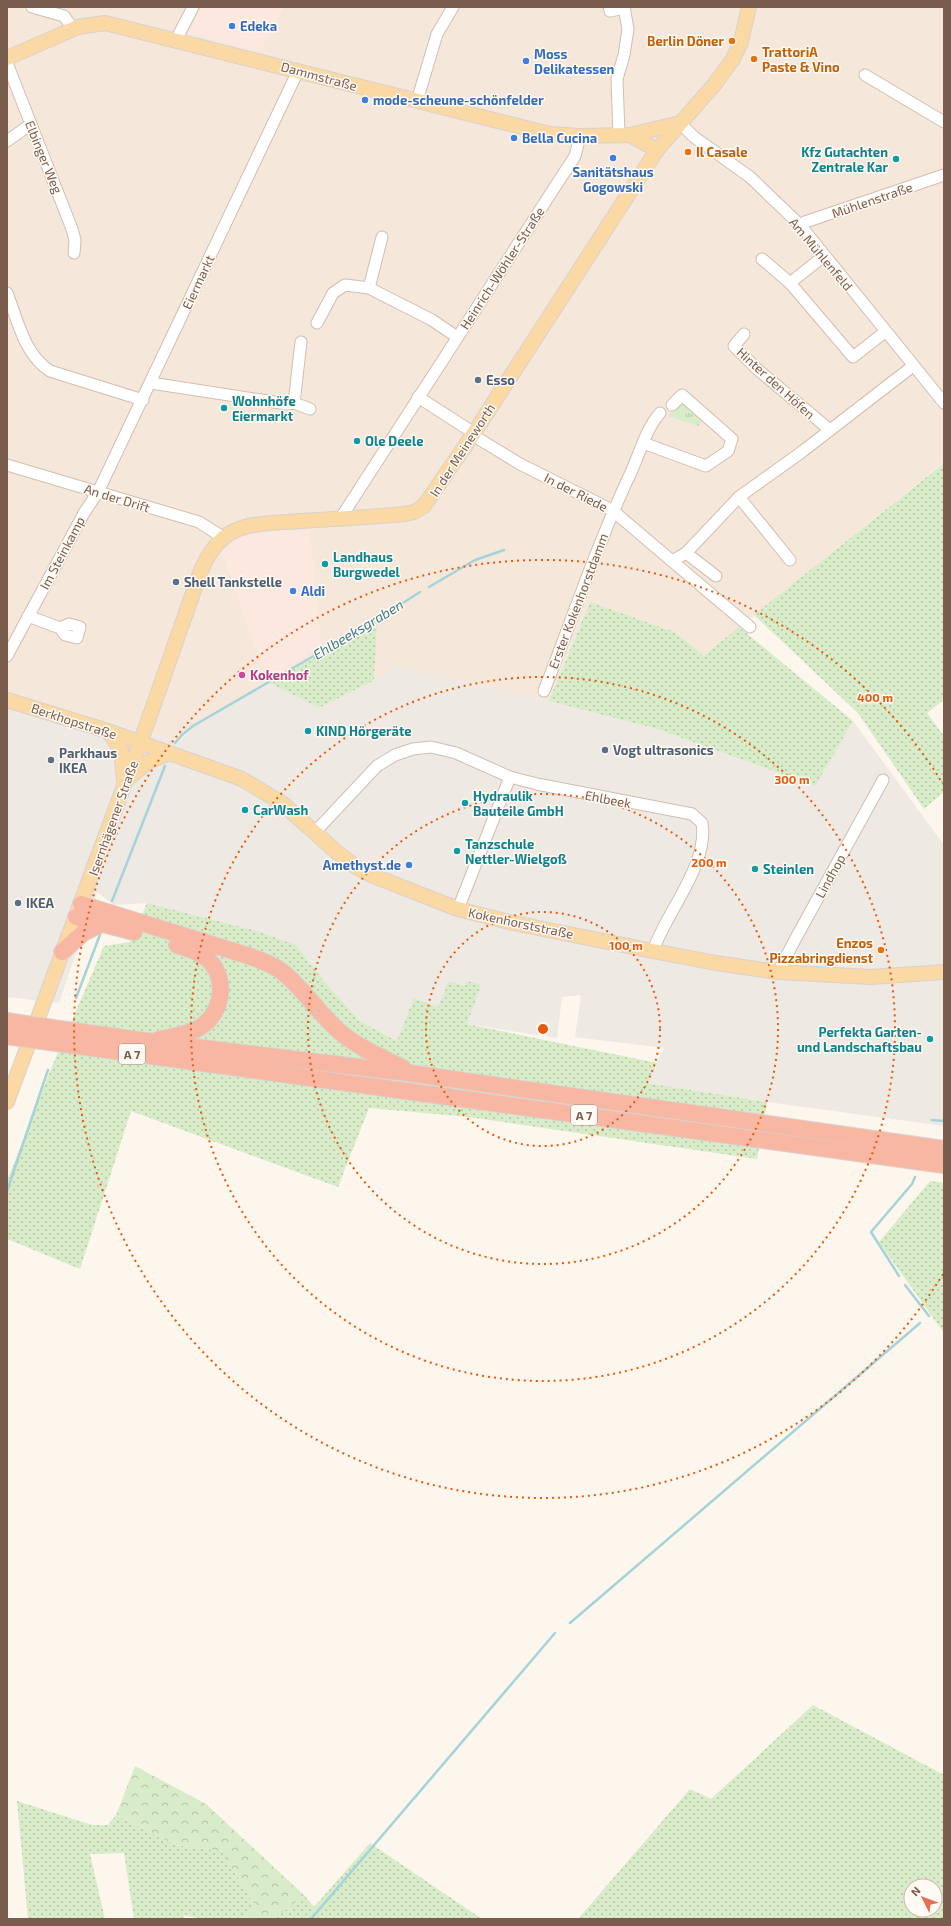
<svg xmlns="http://www.w3.org/2000/svg" width="951" height="1926" font-family="'Exo 2',sans-serif">
<style>
.residential{fill:#f5e8da}
.commercial{fill:#fde8e0}
.industrial{fill:#efe9e4}
.grass{fill:url(#grass-dots);fill-rule:evenodd}
.forest{fill:url(#forest-crowns)}
.park{fill:url(#park-tufts)}
.lines{fill:none;stroke-linecap:round;stroke-linejoin:round}
.stream{stroke:#a5d3da;stroke-width:2.5}
.minor-casing{stroke:#d1beb0;stroke-width:13}
.major-casing{stroke:#dad1cd;stroke-width:16}
.highway-casing{stroke:#dad1cd;stroke-width:18}
.minor{stroke:#fff;stroke-width:11}
.major{stroke:#fbd9a5;stroke-width:14}
.highway{stroke:#f7b7a3;stroke-width:16}
.highway-bridge-casing{stroke:#dad1cd;stroke-width:18;stroke-linecap:butt}
.highway-bridge{stroke:#f7b7a3;stroke-width:16}
.ring{fill:none;stroke:#e8590c;stroke-width:2;stroke-dasharray:2 4}
.shop-dot{fill:#3f7fe0;stroke:#fffaf3;stroke-width:1.5}
.food-dot{fill:#e8710a;stroke:#fffaf3;stroke-width:1.5}
.culture-dot{fill:#0f9aa8;stroke:#fffaf3;stroke-width:1.5}
.service-dot{fill:#5c6f8a;stroke:#fffaf3;stroke-width:1.5}
.hotel-dot{fill:#d1479c;stroke:#fffaf3;stroke-width:1.5}
.labels{text-anchor:middle;dominant-baseline:central;stroke-width:3;stroke-linejoin:round;paint-order:stroke}
.shield{fill:#fffaf3;stroke:#a28b7f;stroke-width:1}
.shield-label{font-size:12px;font-weight:bold;fill:#7a5c4d}
.shop-label{font-size:13px;font-weight:bold;fill:#366cbe;stroke:#fffaf3;text-anchor:start}
.food-label{font-size:13px;font-weight:bold;fill:#c56008;stroke:#fffaf3;text-anchor:end}
.street-label{font-size:13px;fill:#7a5c4d;stroke:#fffaf3}
.culture-label{font-size:13px;font-weight:bold;fill:#0d838f;stroke:#fffaf3;text-anchor:start}
.service-label{font-size:13px;font-weight:bold;fill:#4e5e75;stroke:#fffaf3;text-anchor:start}
.hotel-label{font-size:13px;font-weight:bold;fill:#b23c85;stroke:#fffaf3;text-anchor:start}
.water-label{font-size:14px;font-style:italic;fill:#437c86;stroke:#fffaf3}
.centre{fill:#e8590c;stroke:#fffaf3;stroke-width:2}
.ring-label{font-size:12px;text-anchor:middle;font-weight:bold;fill:#e8590c;stroke:#fffaf3;stroke-width:3;stroke-linejoin:round;paint-order:stroke}
</style>
<defs>
<pattern id="grass-dots" width="8" height="8" patternUnits="userSpaceOnUse"><rect width="8" height="8" fill="#d8ecc9"/><path d="M2 2h.1M6 6h.1" fill="none" stroke="#b4c2a5" stroke-width="1.8" stroke-linecap="round"/></pattern>
<pattern id="forest-crowns" width="20" height="18" patternUnits="userSpaceOnUse"><rect width="20" height="18" fill="#d8ecc9"/><path d="M2 6a3 3 0 1 1 6 0M12 15a3 3 0 1 1 6 0" fill="none" stroke="#b4c2a5"/></pattern>
<pattern id="park-tufts" width="24" height="20" patternUnits="userSpaceOnUse"><rect width="24" height="20" fill="#d8ecc9"/><path d="M3 7l-1-3M5 7V3M7 7l1-3M15 17l-1-3M17 17v-4M19 17l1-3" fill="none" stroke="#b4c2a5"/></pattern>
</defs>
<rect width="100%" height="100%" fill="#fdf6ec"/>
<path class="residential" d="M7,7H944V462L704,656L675,632L590,602L549,701L397,667L374,680L376,621L194,727L183,736L178,742L7,692Z"/>
<g class="commercial">
<path d="M203,7H284L260,52L187,33Z"/>
<path d="M310,529L321,647L267,679L221,551L240,537L251,534Z"/>
</g>
<path class="industrial" d="M397,667L549,701L657,729L814,786L853,721L944,845V1126L767,1102L646,1083L664,1048L575,1037L581,995L562,997L557,1038L467,1024L465,986L438,1007L415,998L398,1041L360,1021L324,981L253,930L147,903L114,905L97,892L59,1003L7,997V692L178,742L194,727L270,683L319,708Z"/>
<g class="grass">
<path d="M944,463V700L927,713L944,736V792L924,809L858,713L754,615Z"/>
<path d="M590,602L675,632L704,656L739,627L853,721L815,786L657,729L549,701Z"/>
<path d="M377,621L374,680L319,708L270,683Z"/>
<path d="M147,903L253,930L296,945L324,981L360,1021L397,1041L414,998L438,1007L449,981L465,986L467,981L481,985L467,1024L657,1063L647,1083L767,1102L757,1159L469,1117L369,1108L338,1187L131,1111L80,1269L7,1239V1181L51,1069L104,946L130,942Z"/>
<path d="M930,1181L944,1183V1333L879,1242Z"/>
<path d="M813,1705L944,1775V1919H578L690,1789L711,1799ZM911,1886H935V1910H911Z"/>
<path d="M17,1801L92,1825H108L116,1815L176,1845L222,1851L255,1906L243,1919H203L183,1915L185,1919H134L124,1853L90,1854L105,1919H28Z"/>
<path d="M370,1843L482,1919H274L304,1895L314,1907Z"/>
</g>
<path class="forest" d="M135,1766L206,1804L304,1895L274,1919H243L255,1906L222,1851L176,1845L116,1815Z"/>
<path class="park" d="M682,401L702,421L698,426L668,416Z"/>
<g class="lines">
<g class="stream">
<path d="M429,587L475,560L504,550"/>
<path d="M175,743L182,735L193,726L381,617L420,592"/>
<path d="M112,901L165,766"/>
<path d="M76,998L101,932"/>
<path d="M932,1120L944,1121"/>
<path d="M7,1191L48,1070"/>
<path d="M899,1276L871,1232L912,1184L915,1177"/>
<path d="M905,1285L929,1316"/>
<path d="M570,1623L920,1323"/>
<path d="M311,1919L555,1633"/>
</g>
<defs>
<g id="minor">
<path d="M32,7L64,16L73,29"/>
<path d="M609,7L610,11L625,8"/>
<path d="M176,40L193,7"/>
<path d="M7,63L72,229L75,240L74,253"/>
<path d="M865,75L944,122"/>
<path d="M417,101L437,34L453,7"/>
<path d="M680,123L694,137L750,177L801,226L944,403"/>
<path d="M619,135L617,79L624,55L628,29L624,7"/>
<path d="M7,141L31,124"/>
<path d="M801,226L805,222L944,175"/>
<path d="M824,256L790,283L853,357L885,332"/>
<path d="M762,259L790,283"/>
<path d="M369,288L382,237"/>
<path d="M7,293C18,321 24,354 50,371L143,400"/>
<path d="M317,323L333,293L345,285L369,288L432,320L457,337"/>
<path d="M744,334L734,346L757,369L830,430"/>
<path d="M151,383L287,404L294,403L301,342"/>
<path d="M418,397L474,433L479,439L520,464L612,510L672,561L686,553L716,576"/>
<path d="M294,403L310,409"/>
<path d="M643,443L706,466L728,451L732,439L682,395L672,405"/>
<path d="M7,465L199,522L224,538"/>
<path d="M739,497L790,560"/>
<path d="M340,519L575,156L580,136"/>
<path d="M686,553L739,497L803,451L913,366"/>
<path d="M672,561L750,627"/>
<path d="M28,616L60,628L65,635L77,638L80,627L69,624L60,628"/>
<path d="M7,656L84,513L98,492L298,71"/>
<path d="M544,691C573,617 598,542 632,470C641,450 646,429 660,413"/>
<path d="M315,832L377,766L395,755L413,749L431,747L456,753L510,777L537,784L692,814L702,823C709,865 666,912 653,951"/>
<path d="M458,909L510,777"/>
<path d="M778,972L797,936L883,780"/>
</g>
<g id="major">
<path d="M7,58L78,27L105,23L550,134L580,136L630,135L657,150"/>
<path d="M630,135L680,123"/>
<path d="M7,700L108,731L242,779L282,803L333,849L356,867L371,875L458,909L509,922L653,951L716,963L778,972L871,977L944,972"/>
<path d="M108,731L121,750L124,780"/>
<path d="M127,779L148,762L169,753"/>
<path d="M7,1102L148,721L200,573C207,556 217,539 234,531C253,522 280,523 300,521C335,519 370,517 405,514L414,512L424,506L474,433L657,150L714,85L733,59L741,42L749,7"/>
</g>
<g id="highway">
<path d="M81,904L246,955C257,959 270,963 280,970C303,987 318,1013 340,1032C359,1048 381,1057 403,1068"/>
<path d="M76,917L134,932"/>
<path d="M62,952L83,933L103,923"/>
<path d="M7,1021L25,1024"/>
<path d="M46,1027L153,1042L416,1074L944,1149"/>
<path d="M7,1036L20,1038"/>
<path d="M158,1040C170,1037 193,1033 202,1026C224,1011 228,974 205,957C197,951 187,948 177,945"/>
<path d="M42,1041L944,1165"/>
</g>
</defs>
<use href="#minor" class="minor-casing"/>
<use href="#major" class="major-casing"/>
<use href="#highway" class="highway-casing"/>
<use href="#minor" class="minor"/>
<use href="#major" class="major"/>
<use href="#highway" class="highway"/>
<defs>
<g id="highway-bridge">
<path d="M25,1024L46,1027"/>
<path d="M20,1038L42,1041"/>
</g>
</defs>
<use href="#highway-bridge" class="highway-bridge-casing"/>
<use href="#highway-bridge" class="highway-bridge"/>
</g>
<g class="ring">
<circle cx="543" cy="1029" r="117"/>
<circle cx="543" cy="1029" r="235"/>
<circle cx="543" cy="1029" r="352"/>
<path d="M943 1274A469 469 0 1 1 943 784"/>
</g>
<g class="shop-dot">
<circle cx="232" cy="26" r="4"/>
<circle cx="526" cy="61" r="4"/>
<circle cx="365" cy="100" r="4"/>
<circle cx="514" cy="138" r="4"/>
<circle cx="613" cy="158" r="4"/>
<circle cx="293" cy="591" r="4"/>
<circle cx="409" cy="865" r="4"/>
</g>
<g class="food-dot">
<circle cx="732" cy="41" r="4"/>
<circle cx="754" cy="59" r="4"/>
<circle cx="688" cy="152" r="4"/>
<circle cx="881" cy="950" r="4"/>
</g>
<g class="culture-dot">
<circle cx="896" cy="159" r="4"/>
<circle cx="224" cy="408" r="4"/>
<circle cx="357" cy="441" r="4"/>
<circle cx="325" cy="564" r="4"/>
<circle cx="308" cy="731" r="4"/>
<circle cx="465" cy="803" r="4"/>
<circle cx="245" cy="810" r="4"/>
<circle cx="457" cy="851" r="4"/>
<circle cx="755" cy="869" r="4"/>
<circle cx="930" cy="1039" r="4"/>
</g>
<g class="service-dot">
<circle cx="478" cy="380" r="4"/>
<circle cx="176" cy="582" r="4"/>
<circle cx="605" cy="750" r="4"/>
<circle cx="51" cy="760" r="4"/>
<circle cx="18" cy="903" r="4"/>
</g>
<circle class="hotel-dot" cx="242" cy="675" r="4"/>
<g class="labels">
<g class="shield">
<rect x="119" y="1044" width="26" height="20" rx="3"/>
<rect x="571" y="1105" width="26" height="20" rx="3"/>
</g>
<g class="shield-label">
<text x="132" y="1054">A 7</text>
<text x="584" y="1115">A 7</text>
</g>
<g class="shop-label">
<text x="240" y="26">Edeka</text>
<text x="534" y="54">Moss<tspan x="534" dy="15">Delikatessen</tspan></text>
<text x="373" y="100">mode-scheune-schönfelder</text>
<text x="522" y="138">Bella Cucina</text>
<text x="613" y="172" text-anchor="middle">Sanitätshaus<tspan x="613" dy="15">Gogowski</tspan></text>
<text x="301" y="591">Aldi</text>
<text x="401" y="865" text-anchor="end">Amethyst.de</text>
</g>
<g class="food-label">
<text x="724" y="41">Berlin Döner</text>
<text x="762" y="52" text-anchor="start">TrattoriA<tspan x="762" dy="15">Paste &amp; Vino</tspan></text>
<text x="696" y="152" text-anchor="start">Il Casale</text>
<text x="873" y="943">Enzos<tspan x="873" dy="15">Pizzabringdienst</tspan></text>
</g>
<g class="street-label">
<text transform="translate(319 76) rotate(15)">Dammstraße</text>
<text transform="translate(44 157) rotate(68)">Elbinger Weg</text>
<text transform="translate(872 200) rotate(-19)">Mühlenstraße</text>
<text transform="translate(821 254) rotate(50)">Am Mühlenfeld</text>
<text transform="translate(502 268) rotate(-57)">Heinrich-Wöhler-Straße</text>
<text transform="translate(198 282) rotate(-65)">Eiermarkt</text>
<text transform="translate(776 383) rotate(42)">Hinter den Höfen</text>
<text transform="translate(462 450) rotate(-57)">In der Meineworth</text>
<text transform="translate(576 492) rotate(27)">In der Riede</text>
<text transform="translate(117 498) rotate(17)">An der Drift</text>
<text transform="translate(62 553) rotate(-62)">Im Steinkamp</text>
<text transform="translate(578 601) rotate(-69)">Erster Kokenhorstdamm</text>
<text transform="translate(74 721) rotate(18)">Berkhopstraße</text>
<text transform="translate(608 799) rotate(11)">Ehlbeek</text>
<text transform="translate(113 818) rotate(-70)">Isernhägener Straße</text>
<text transform="translate(830 876) rotate(-61)">Lindhop</text>
<text transform="translate(521 923) rotate(12)">Kokenhorststraße</text>
</g>
<g class="culture-label">
<text x="888" y="152" text-anchor="end">Kfz Gutachten<tspan x="888" dy="15">Zentrale Kar</tspan></text>
<text x="232" y="401">Wohnhöfe<tspan x="232" dy="15">Eiermarkt</tspan></text>
<text x="365" y="441">Ole Deele</text>
<text x="333" y="557">Landhaus<tspan x="333" dy="15">Burgwedel</tspan></text>
<text x="316" y="731">KIND Hörgeräte</text>
<text x="473" y="796">Hydraulik<tspan x="473" dy="15">Bauteile GmbH</tspan></text>
<text x="253" y="810">CarWash</text>
<text x="465" y="844">Tanzschule<tspan x="465" dy="15">Nettler-Wielgoß</tspan></text>
<text x="763" y="869">Steinlen</text>
<text x="922" y="1032" text-anchor="end">Perfekta Garten-<tspan x="922" dy="15">und Landschaftsbau</tspan></text>
</g>
<g class="service-label">
<text x="486" y="380">Esso</text>
<text x="184" y="582">Shell Tankstelle</text>
<text x="613" y="750">Vogt ultrasonics</text>
<text x="59" y="753">Parkhaus<tspan x="59" dy="15">IKEA</tspan></text>
<text x="26" y="903">IKEA</text>
</g>
<g class="hotel-label">
<text x="250" y="675">Kokenhof</text>
</g>
<g class="water-label">
<text transform="translate(358 629) rotate(-31)">Ehlbeeksgraben</text>
</g>
</g>
<circle cx="543" cy="1029" r="6" class="centre"/>
<g class="ring-label">
<text x="875" y="702">400 m</text>
<text x="792" y="784">300 m</text>
<text x="709" y="867">200 m</text>
<text x="626" y="950">100 m</text>
</g>
<rect width="951" height="1926" fill="none" stroke="#7a5c4d" stroke-width="16"/>
<g transform="translate(923 1898) rotate(312)"><circle r="19" fill="#fffaf3" stroke="#cabbb1"/>
<path d="M0-3L7 15L0 10L-7 15Z" fill="#e76f51"/>
<text y="-6" font-size="11" font-weight="bold" text-anchor="middle" fill="#7a5c4d">N</text>
</g>
</svg>
